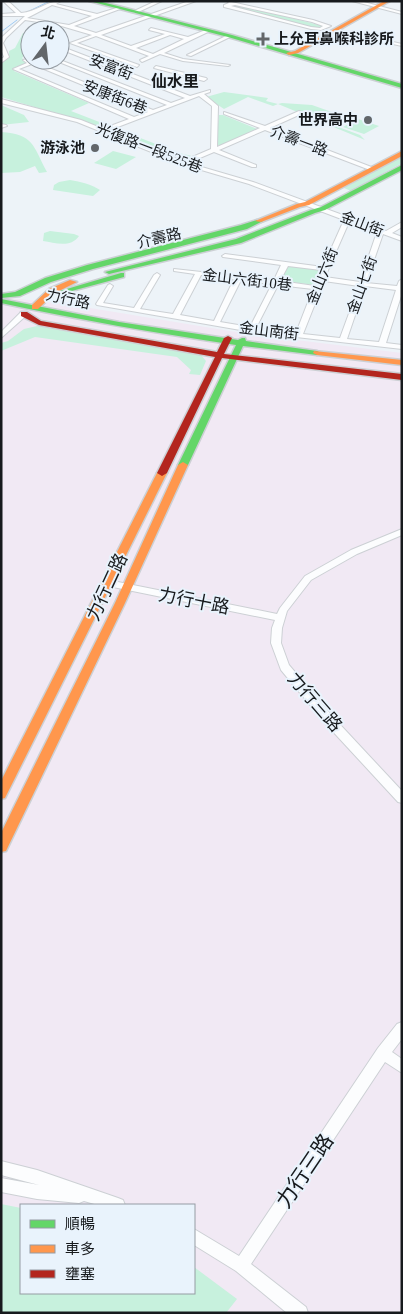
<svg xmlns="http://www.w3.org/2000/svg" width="403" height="1314" font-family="'Times New Roman','Noto Sans TC',serif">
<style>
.industrial{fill:#f1e9f4;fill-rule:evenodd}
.green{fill:#c7f1dd}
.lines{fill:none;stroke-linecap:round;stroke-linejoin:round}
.stream{stroke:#a1cbf3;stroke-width:1}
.street-casing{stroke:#ccd0d4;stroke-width:2}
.fast-casing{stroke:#ccd0d4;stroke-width:3}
.slow-casing{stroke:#ccd0d4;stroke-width:3}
.jam-casing{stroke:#ccd0d4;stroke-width:3}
.street{fill:#fcfdfe;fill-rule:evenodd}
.fast{fill:#63d668;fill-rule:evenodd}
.slow{fill:#ff974d;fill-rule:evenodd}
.jam{fill:#b3261e;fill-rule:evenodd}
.poi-dot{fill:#62666a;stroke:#e9f3fc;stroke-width:2}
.labels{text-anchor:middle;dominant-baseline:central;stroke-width:4;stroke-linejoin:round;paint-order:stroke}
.far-poi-label{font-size:15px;font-weight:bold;fill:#171a1d;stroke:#e9f3fc;text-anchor:end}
.far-street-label{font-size:15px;fill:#171a1d;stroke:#e9f3fc}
.far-quarter-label{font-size:16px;font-weight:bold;fill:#171a1d;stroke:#e9f3fc}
.street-label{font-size:18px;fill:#171a1d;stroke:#e9f3fc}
.near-street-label{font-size:21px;fill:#171a1d;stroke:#e9f3fc}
</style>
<rect width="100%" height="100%" fill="#edf3f8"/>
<path class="industrial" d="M1,297L66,304L248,334L402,353V1313H1ZM21,1205H194V1293H21Z"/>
<g class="green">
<path d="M231,5H239L323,26L318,29L230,6Z"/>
<path d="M23,33L30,34V49L22,58L28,63L16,67L14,71L89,103L71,111L179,153L196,157L183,162L81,121L1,97V63L9,57V51L15,48Z"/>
<path d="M224,92L268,98L266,101L278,104L273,106L248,97L224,109L206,97Z"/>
<path d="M282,103L312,105L343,116L333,125L360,135L365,140L278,104Z"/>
<path d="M1,105L24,115L29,122L1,125Z"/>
<path d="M219,115H223L257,129L222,145H216Z"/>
<path d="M358,119L379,126L364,134L343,127Z"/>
<path d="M1,132C34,134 33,146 47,172L39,173L35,166L20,172L1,173Z"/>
<path d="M113,151L136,157L116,169L94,163Z"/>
<path d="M402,156V163L351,191L344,188Z"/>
<path d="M70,180C81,182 91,184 100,190L93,196L53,190L54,185L59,182Z"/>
<path d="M50,231L74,234L79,236C71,248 55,243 43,241L44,233Z"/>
<path d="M288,266L322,270L316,285L281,281Z"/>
<path d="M37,326L201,355L206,361L200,375L189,374L191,370L177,357L35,337L1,351V343L8,341L24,329Z"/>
<path d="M1,1204L21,1208V1293H194V1267L237,1299L226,1313H1Z"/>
</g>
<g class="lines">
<g class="stream">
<path d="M23,14L50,1"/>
<path d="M1,32L17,20"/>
</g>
<defs>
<g id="street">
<path d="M3,1H8L21,13C36,12 47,1 61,1L56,4L97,14L120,7V9L74,26L96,33L189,1H196L101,35L131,46L165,34L149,30L151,28L188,37L208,29L210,31L164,53L183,59L230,65L228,66L183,61L160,54L142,62L140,60L149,56L96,36L77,43L139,65L137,67L70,43L92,35L58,25L25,20L6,38L3,43L9,57L1,63V59L4,57L1,49V38L25,16H1V14L16,13ZM52,5L92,16L69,25L27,18ZM170,35L184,39L153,54L136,48Z"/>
<path d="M156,1H162L136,13L132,12Z"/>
<path d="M227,1L313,20L331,26L321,30L311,29L224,7V5L229,3ZM235,5L312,22L323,26L320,28L311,27L231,6Z"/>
<path d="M352,1H360L402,12V14Z"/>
<path d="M335,29L402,44V46L333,31Z"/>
<path d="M228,35L232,36L191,56L187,55Z"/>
<path d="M60,46L190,96L210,90V92L204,94L218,106L217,147L260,128L224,114V112L265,126L299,111L301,112V114L270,128L374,168V170H370L265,130L219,150L256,165V167H252L214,152L188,163L253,182L386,231L402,222V227L392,233L402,237V241L383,234L366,283L397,286L399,281L402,279V293L386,343L402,345V349L252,332L97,305L96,304L108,285L110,284L113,286L103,303L134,308L154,275L157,273L160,275L140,309L173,314L195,274L174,271V269L274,280L281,265L223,257L222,256L225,254L323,267L344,220L249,184L181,164L77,122L1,103V99L81,120L183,161L211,149L212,106L199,96L115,128L113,127V125L129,119L13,69L27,63L23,60L27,59L153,110L167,105L54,60H60L171,103L185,98L60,49ZM32,64L148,112L134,117L19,69ZM349,222L377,232L360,282L325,277ZM288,266L321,270L315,286L280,281ZM201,275L234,279L214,321L180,315ZM241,280L272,284L250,327L220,322ZM324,281L359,286L340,338L303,334ZM278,285L313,289L296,333L256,328ZM365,286L396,290L379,342L347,339Z"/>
<path d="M156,66L206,78L207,79L204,81L154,68Z"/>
<path d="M1,124L6,125L7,126L1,128Z"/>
<path d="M21,312L28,314L1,338V332Z"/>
<path d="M402,529V535L357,554L311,580L287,611L282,628L281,643L289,665L333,717L402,791V803L398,802L325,723L281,670L271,643L272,628L275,620L108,586L103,583L108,580L277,614L280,608L305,576L351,550Z"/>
<path d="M402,1022V1039L392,1052L402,1059V1073L385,1062L251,1264L306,1307L308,1313H287L236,1271L194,1245V1229L239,1256L378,1048L397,1024Z"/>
<path d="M1,1161L37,1170L118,1198L123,1200L125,1205H98L84,1201L79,1203L37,1199L1,1192V1178L39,1185L1,1175Z"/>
</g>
<g id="fast">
<path d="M89,1H98L232,35L402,84V88L228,37Z"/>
<path d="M402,165V170L325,210L315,213L241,243L109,274L105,272L236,239L311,210L321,207Z"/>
<path d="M257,220L263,221L247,229L93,269L51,282L20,296L1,298V294L15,292L45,278L87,265L241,225Z"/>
<path d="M121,273H124V277L64,293L60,291Z"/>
<path d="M1,299L119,322L238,340L242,338H245L246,341L317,351L321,353L317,355L243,346L188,465L183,468L178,465L236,345C157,333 79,320 1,303Z"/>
</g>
<g id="slow">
<path d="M384,1H390L298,53L289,55L286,53L295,51Z"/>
<path d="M402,151V156L309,205L300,207L261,222L255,221L297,204L305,202Z"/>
<path d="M70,280L77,282L55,293L38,309H32V305L49,289Z"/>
<path d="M314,351L402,360V365L317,355L313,353Z"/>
<path d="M183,462L188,465L125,603L6,851L1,852V833L115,603L178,465Z"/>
<path d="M162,470L167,473L7,794L5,798L1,799V781L157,473Z"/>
</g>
<path id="jam" d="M21,312H27L41,321L217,352L224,338L228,336L232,338L224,354L402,374V380L222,358L167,473L162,476L157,473L215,357L39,325L21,316Z"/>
</defs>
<use href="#street" class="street-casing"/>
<use href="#fast" class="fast-casing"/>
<use href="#slow" class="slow-casing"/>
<use href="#jam" class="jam-casing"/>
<use href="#street" class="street"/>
<use href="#fast" class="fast"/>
<use href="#slow" class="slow"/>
<use href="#jam" class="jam"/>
</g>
<g class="poi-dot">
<path d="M260.5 31.5h5v5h5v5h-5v5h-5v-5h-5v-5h5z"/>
<circle cx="368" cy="120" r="5"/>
<circle cx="95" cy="148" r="5"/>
</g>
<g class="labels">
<g class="far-poi-label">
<text x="274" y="39" text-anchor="start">上允耳鼻喉科診所</text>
<text x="358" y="120">世界高中</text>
<text x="85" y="148">游泳池</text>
</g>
<g class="far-street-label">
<text transform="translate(111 67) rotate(21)">安富街</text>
<text transform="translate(115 97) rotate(21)">安康街6巷</text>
<text transform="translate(299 141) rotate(21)">介壽一路</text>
<text transform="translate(149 148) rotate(21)">光復路一段525巷</text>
<text transform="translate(362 224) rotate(21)">金山街</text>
<text transform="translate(159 238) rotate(-13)">介壽路</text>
<text transform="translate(322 276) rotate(-68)">金山六街</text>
<text transform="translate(247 280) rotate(7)">金山六街10巷</text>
<text transform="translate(362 285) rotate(-70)">金山七街</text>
<text transform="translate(68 299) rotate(12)">力行路</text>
<text transform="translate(269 331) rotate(7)">金山南街</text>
</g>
<g class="far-quarter-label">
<text x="175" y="81">仙水里</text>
</g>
<g class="street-label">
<text transform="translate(107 587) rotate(-65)">力行二路</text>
<text transform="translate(194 601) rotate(11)">力行十路</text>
<text transform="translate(315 702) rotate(49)">力行三路</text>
</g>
<g class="near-street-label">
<text transform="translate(305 1171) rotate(-56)">力行三路</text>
</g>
</g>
<rect width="403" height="1314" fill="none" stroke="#171a1d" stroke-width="5"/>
<rect x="20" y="1204" width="175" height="90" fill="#e9f3fc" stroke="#959ca3"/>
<rect x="30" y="1220" width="25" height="8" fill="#63d668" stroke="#959ca3"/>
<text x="65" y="1229" font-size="15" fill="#171a1d">順暢</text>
<rect x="30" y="1245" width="25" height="8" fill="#ff974d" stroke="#959ca3"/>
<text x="65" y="1254" font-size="15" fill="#171a1d">車多</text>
<rect x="30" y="1270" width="25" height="8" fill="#b3261e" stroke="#959ca3"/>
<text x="65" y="1279" font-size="15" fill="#171a1d">壅塞</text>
<g transform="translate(45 45) rotate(15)"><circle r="24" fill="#e9f3fc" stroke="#959ca3"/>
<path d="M0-4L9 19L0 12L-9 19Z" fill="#62666a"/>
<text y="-8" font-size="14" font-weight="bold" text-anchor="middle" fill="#171a1d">北</text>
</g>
</svg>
